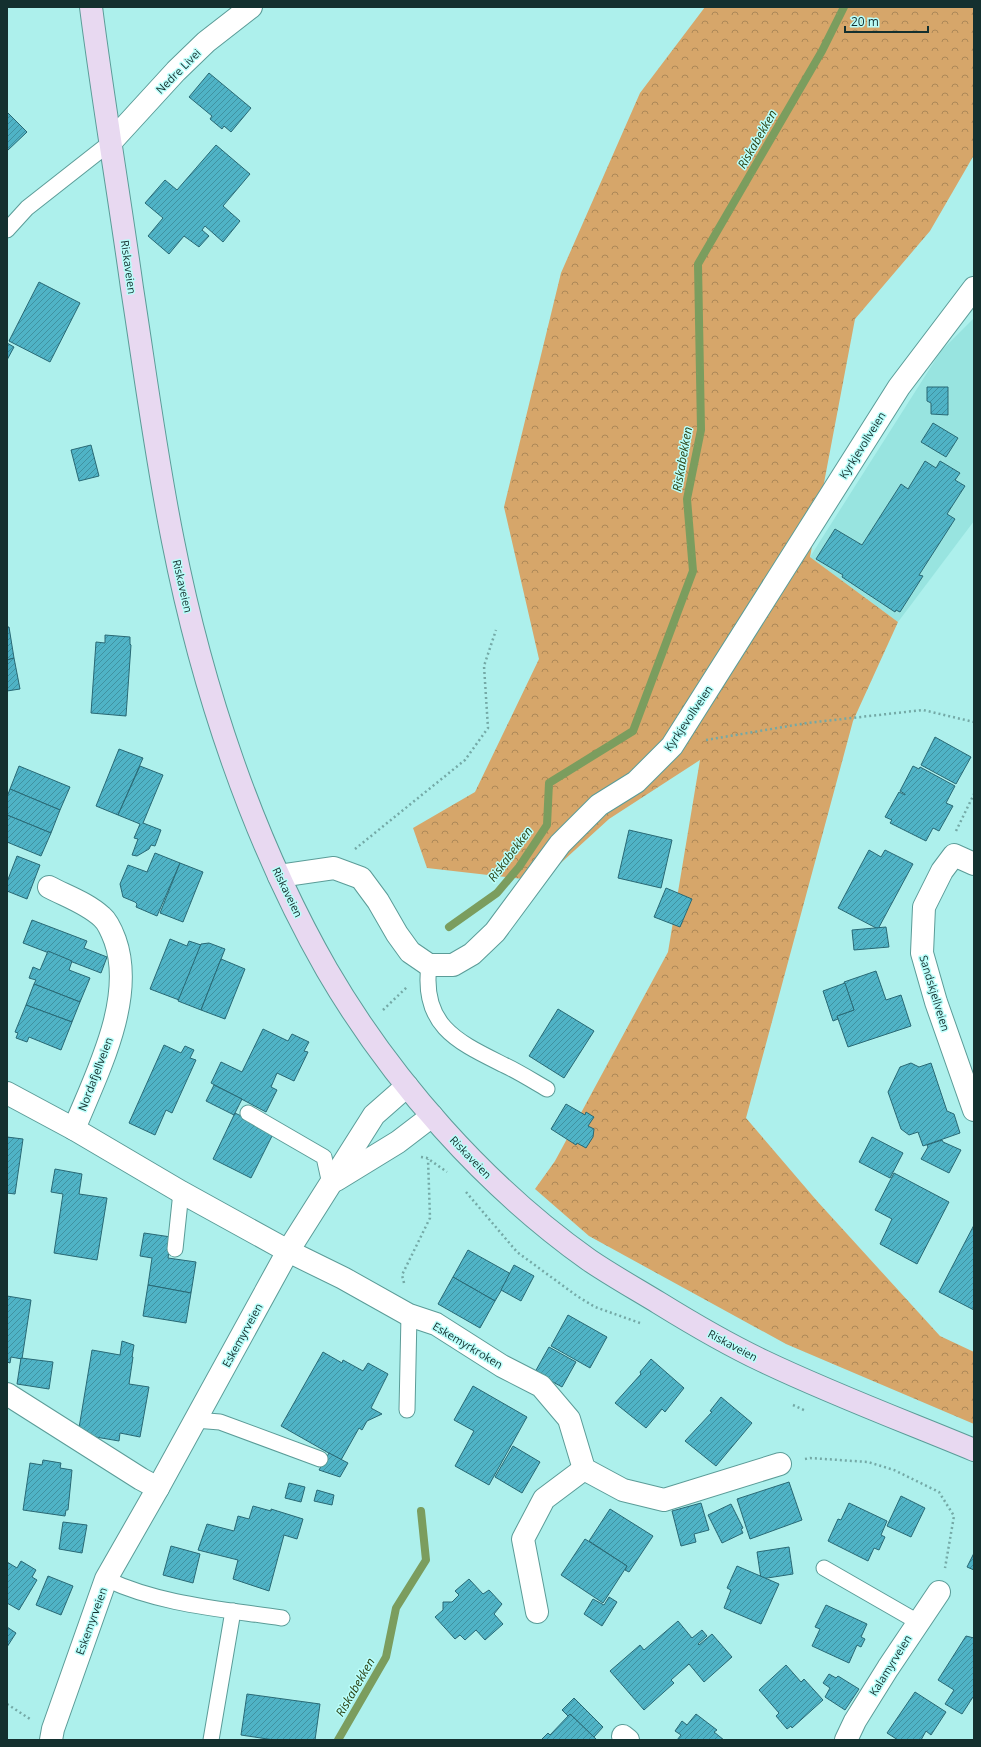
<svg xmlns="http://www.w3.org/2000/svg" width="981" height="1747" font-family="'Open Sans',sans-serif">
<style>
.built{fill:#98e4e0}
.forest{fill:url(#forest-crowns)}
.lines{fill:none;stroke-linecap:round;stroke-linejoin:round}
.stream{stroke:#7b9d5e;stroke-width:8}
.building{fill:url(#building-hatch);stroke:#296975}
.service-casing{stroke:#5b9c98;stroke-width:17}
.minor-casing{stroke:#5b9c98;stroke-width:24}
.tertiary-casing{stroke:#5b9c98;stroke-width:24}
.secondary-casing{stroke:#5b9c98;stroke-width:24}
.path{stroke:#74a9a6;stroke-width:2.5;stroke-dasharray:2 3;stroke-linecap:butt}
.service{stroke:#fff;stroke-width:15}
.minor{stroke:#fff;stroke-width:22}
.tertiary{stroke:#fff;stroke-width:22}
.secondary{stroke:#e8d9f1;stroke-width:22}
.labels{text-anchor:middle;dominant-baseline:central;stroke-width:3;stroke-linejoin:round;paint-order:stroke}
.street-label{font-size:11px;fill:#14302f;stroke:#bafefa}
.water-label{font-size:12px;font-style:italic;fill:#2c4315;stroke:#bafefa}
</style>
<defs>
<pattern id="forest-crowns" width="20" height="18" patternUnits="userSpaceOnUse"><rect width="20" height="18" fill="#d6a66a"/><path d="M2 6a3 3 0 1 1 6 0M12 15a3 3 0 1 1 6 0" fill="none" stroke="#ac8858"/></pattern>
<pattern id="building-hatch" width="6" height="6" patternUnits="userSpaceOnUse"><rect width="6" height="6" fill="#4fb3c6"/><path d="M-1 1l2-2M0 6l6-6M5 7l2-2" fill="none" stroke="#4092a1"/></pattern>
</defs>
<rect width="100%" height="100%" fill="#adf0ec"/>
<path class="built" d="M974,318V521L898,622L810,557L941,351Z"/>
<path class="forest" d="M705,7H974V155L930,231L855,319L810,557L898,622L853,721L746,1118L817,1201L940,1336L974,1352V1424L786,1344L589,1236L535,1189L555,1161L668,952L700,760L609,819L541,881L427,868L413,828L475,792L539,659L504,507L561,273L640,93Z"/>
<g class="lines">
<g class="stream">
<path d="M449,927L497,893L519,867L547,825L549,783L633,731L693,571L687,499L701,430L698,264L822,51L844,7"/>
<path d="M338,1740L386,1657L396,1608L426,1560L421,1511"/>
</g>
</g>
<g class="building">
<path d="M209,73L251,108L231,132L224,126L222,129L210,119L212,116L189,97Z"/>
<path d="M7,112L27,132L7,151Z"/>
<path d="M216,145L250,174L223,206L240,221L223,242L205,226L202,230L209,236L199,247L184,236L169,254L148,236L163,218L145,203L165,180L177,190Z"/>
<path d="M39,282L80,303L50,362L9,341Z"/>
<path d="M7,343L14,347L7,360Z"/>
<path d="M927,387H948V415L931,414V403L927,401Z"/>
<path d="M933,423L958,438L946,457L921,442Z"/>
<path d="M91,445L99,476L79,481L71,450Z"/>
<path d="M925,461L936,468L940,461L960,473L955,480L965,486L947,514L955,519L919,575L923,576L900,612L896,610L895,612L842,577L843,575L816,559L835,529L862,545L901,484L908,489Z"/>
<path d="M7,627H9L14,658L7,660Z"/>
<path d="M105,635L130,637V644L131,645L126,716L91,713L96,642L105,643Z"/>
<path d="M14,658L20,689L7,691V660Z"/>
<path d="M935,737L971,757L956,784L921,765Z"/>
<path d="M119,749L143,758L118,815L96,806Z"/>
<path d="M19,766L70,787L60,810L10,789Z"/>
<path d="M140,766L163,775L143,823L161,830L155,846L151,845L149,849L137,856L132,855L138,839L134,838L140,824L118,815Z"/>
<path d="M913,766L919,769L920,767L955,786L946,803L953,806L939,831L933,828L926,841L890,823L892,820L885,817L899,792L905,795V794L900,791Z"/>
<path d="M10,789L60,810L51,833L7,815V797Z"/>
<path d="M7,815L51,833L41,856L7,842Z"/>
<path d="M629,830L672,840L661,888L618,878Z"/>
<path d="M869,850L881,857L885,850L913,864L878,929L838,908Z"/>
<path d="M155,853L180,863L157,916L136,907L137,904L135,902L123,897L120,884L128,865L147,872Z"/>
<path d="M17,856L40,865L27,899L7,891V882Z"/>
<path d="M180,863L203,872L183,922L160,913Z"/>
<path d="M666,888L692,899L680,927L654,917Z"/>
<path d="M32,920L87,941L84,948L107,957L101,973L23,943Z"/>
<path d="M886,927L889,947L854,950L852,930Z"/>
<path d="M170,939L187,946L189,941L201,945L179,1000L150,989Z"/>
<path d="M209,943L225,949L201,1010L178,1001L201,944Z"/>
<path d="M48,951L72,961L69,970L90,978L80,1002L34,984L36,980L29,978L33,967L40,970Z"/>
<path d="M221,959L245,969L225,1019L201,1010Z"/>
<path d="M876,971L886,1000L901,995L911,1026L848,1047L837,1016L854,1010L844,982Z"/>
<path d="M845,983L854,1010L837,1016L838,1019L833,1021L823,991Z"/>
<path d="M34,984L80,1002L72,1022L26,1005Z"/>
<path d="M26,1005L72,1022L61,1050L29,1037L27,1042L16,1038L18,1033L15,1032Z"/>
<path d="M558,1009L594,1031L564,1078L529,1056Z"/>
<path d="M263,1029L288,1041L292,1034L309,1042L304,1051L308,1052L294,1081L277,1073L271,1087L277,1090L266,1112L211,1083L221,1062L242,1072Z"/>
<path d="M164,1045L181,1053L185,1046L194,1050L190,1058L196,1060L172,1113L166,1110L155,1135L129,1123Z"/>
<path d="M911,1063L919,1067L931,1063L947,1111L954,1114L960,1133L923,1146L918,1132L909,1135L901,1129L888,1092L900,1067Z"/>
<path d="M214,1085L242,1099L234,1115L206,1101Z"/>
<path d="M566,1104L585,1115L586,1112L594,1117L588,1126L594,1129L593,1137L586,1148L577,1143L576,1145L551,1129Z"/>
<path d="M235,1113L274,1132L251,1178L213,1159Z"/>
<path d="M7,1137L23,1139L15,1194L7,1193Z"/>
<path d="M872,1137L903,1153L890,1178L859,1162Z"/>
<path d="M942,1140L943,1142L961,1150L949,1173L921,1159L928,1147L927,1145Z"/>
<path d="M55,1169L82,1174L79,1194L107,1198L97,1260L54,1253L63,1194L51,1192Z"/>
<path d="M894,1173L949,1202L917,1264L880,1244L892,1219L875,1210Z"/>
<path d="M974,1225V1310L939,1292Z"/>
<path d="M144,1233L171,1237L168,1258L196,1262L191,1293L148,1285L152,1258L140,1256Z"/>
<path d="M468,1250L511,1274L495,1301L453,1277Z"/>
<path d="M514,1265L534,1276L521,1301L501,1290Z"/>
<path d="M453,1277L495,1301L480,1328L438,1304Z"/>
<path d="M148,1285L191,1293L186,1323L143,1316Z"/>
<path d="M7,1296L31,1300L22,1359L11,1357L10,1363L7,1362Z"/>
<path d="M568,1315L607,1337L590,1368L551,1346Z"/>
<path d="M122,1341L134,1345L132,1357H133L129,1384L149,1387L140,1437L120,1433L119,1441L78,1434L92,1350L120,1355Z"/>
<path d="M549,1347L576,1362L562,1387L535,1372Z"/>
<path d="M323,1352L342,1363L343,1360L363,1371L368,1363L388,1374L371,1408L382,1414L367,1421L362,1430L359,1428L341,1460L281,1426Z"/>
<path d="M21,1358L53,1362L49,1389L17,1384Z"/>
<path d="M651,1359L684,1388L665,1412L662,1409L646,1428L615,1403L641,1374L640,1372Z"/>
<path d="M473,1386L527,1417L489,1485L455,1466L474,1431L454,1420Z"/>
<path d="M721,1397L752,1423L716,1466L685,1441L712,1412L710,1411Z"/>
<path d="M513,1446L540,1462L522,1493L495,1477Z"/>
<path d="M329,1453L348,1463L340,1477L319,1470Z"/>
<path d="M43,1460L61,1463L60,1468L72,1470L68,1510H66L65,1516L23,1510L30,1463L42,1465Z"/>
<path d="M789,1482L802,1520L750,1539L737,1499Z"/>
<path d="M289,1483L305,1487L301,1502L285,1498Z"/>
<path d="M317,1490L334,1495L332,1505L314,1501Z"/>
<path d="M901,1496L925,1508L911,1537L887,1526Z"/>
<path d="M701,1503L709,1530L694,1534L696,1542L681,1546L672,1511Z"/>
<path d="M849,1503L887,1521L881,1535L885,1537L879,1550L874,1548L868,1561L828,1541L838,1519L841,1520Z"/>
<path d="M731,1504L743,1528L741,1529L743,1533L722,1543L708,1515Z"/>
<path d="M253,1506L271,1511V1509L303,1519L297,1539L284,1535L269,1591L233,1579L238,1560L198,1550L207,1524L234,1531L238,1516L249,1519Z"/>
<path d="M610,1509L653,1536L629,1572L625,1570L627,1566L589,1541Z"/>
<path d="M63,1522L87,1525L82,1553L59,1549Z"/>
<path d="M585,1539L627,1566L603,1603L561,1575Z"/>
<path d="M171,1546L200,1554L193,1583L163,1575Z"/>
<path d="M789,1547L793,1574L761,1579L757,1552Z"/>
<path d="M974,1553V1570L967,1567Z"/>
<path d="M21,1561L36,1570L32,1577L37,1580L19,1610L7,1603V1562L17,1568Z"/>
<path d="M737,1566L779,1584L761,1624L724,1608L731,1590L727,1588Z"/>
<path d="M48,1576L73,1586L61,1615L36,1605Z"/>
<path d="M469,1579L483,1594L489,1590L502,1604L494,1614L503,1624L485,1640L476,1630L465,1640L460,1635L455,1639L435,1617L443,1610V1602H452L459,1595L455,1591Z"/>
<path d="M609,1597L617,1602L602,1626L584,1614L593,1599L604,1605Z"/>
<path d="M826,1605L867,1624L861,1637L865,1639L861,1647L857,1645L849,1663L812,1646L820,1629L815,1627Z"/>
<path d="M678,1621L692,1638L702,1630L707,1636L698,1644L699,1645L712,1634L732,1657L704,1682L689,1664L671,1680L674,1683L644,1710L610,1671L640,1645L644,1650Z"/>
<path d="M7,1627L16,1633L7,1647Z"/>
<path d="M966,1636L974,1638V1698L973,1697L962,1714L945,1704L954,1690L938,1680Z"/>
<path d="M786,1665L801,1682L804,1679L823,1700L792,1728L791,1726L787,1729L776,1716L779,1713L759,1690Z"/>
<path d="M829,1674L836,1678L838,1676L859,1689L845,1710L825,1697L830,1688L823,1683Z"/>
<path d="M915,1692L946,1712L931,1735L926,1731L921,1740H898L887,1733Z"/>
<path d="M247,1694L320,1704L315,1740H274L241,1735Z"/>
<path d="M574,1698L603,1727L594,1737L570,1714L568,1716L562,1710Z"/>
<path d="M570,1714L597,1740H541L548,1733L550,1735Z"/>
<path d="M696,1714L717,1730L714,1732L724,1740H677L681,1735L675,1731L682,1721L687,1725Z"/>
</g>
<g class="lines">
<defs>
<g id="service">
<path d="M7,230L27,208L111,142"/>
<path d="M429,965C421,1026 458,1042 504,1065C519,1072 533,1081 547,1089"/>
<path d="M248,1113L324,1157L330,1184"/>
<path d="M175,1249L181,1192"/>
<path d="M407,1410L409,1315"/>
<path d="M195,1420L220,1422L320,1459"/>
<path d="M824,1568L918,1622"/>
<path d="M106,1579C161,1605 223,1609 282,1618"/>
<path d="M211,1740L233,1611"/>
</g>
<g id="minor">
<path d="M111,142L176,71L206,42L251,7"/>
<path d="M974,864L954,855L942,871L924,907L922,953L936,1002L974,1110"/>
<path d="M279,876L334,868L361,878L378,901L397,934L410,952L429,965H453L472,954L495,932L560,844L599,805L636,782L672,746L899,387L974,288"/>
<path d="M49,887C66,896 87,903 102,917C108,922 112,932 115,940C136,999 96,1075 74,1129"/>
<path d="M7,1093L74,1129L181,1192L288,1251L343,1278L409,1315L436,1324L502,1366L541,1386L569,1419L584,1469L623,1490L664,1500L780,1464"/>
<path d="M7,1394L141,1479L158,1488"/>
<path d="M537,1612L523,1539L544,1499L584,1469"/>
<path d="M623,1736L628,1740"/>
<path d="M846,1740L855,1721L888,1668L939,1592"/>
</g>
<g id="tertiary">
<path d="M336,1180L398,1142L432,1116"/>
<path d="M51,1740L53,1729L106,1579L158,1488L288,1251L374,1115L407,1086"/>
</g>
<path id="secondary" d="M91,7C103,101 119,194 132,288C145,372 156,457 173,541C202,688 252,839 327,970C391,1080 485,1186 589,1260C611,1275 636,1289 659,1303C693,1324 727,1344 763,1361C832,1394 904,1421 974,1450"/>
</defs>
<use href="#service" class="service-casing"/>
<use href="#minor" class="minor-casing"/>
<use href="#tertiary" class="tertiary-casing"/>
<use href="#secondary" class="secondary-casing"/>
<g class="path">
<path d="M706,740L807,723L923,710L974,722"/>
<path d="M956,831L974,794"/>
<path d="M355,849L465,760L488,728L484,666L496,630"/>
<path d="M383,1010L407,987"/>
<path d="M421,1157L427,1158L447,1172"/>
<path d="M466,1192L517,1252L577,1296L595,1307L640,1323"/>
<path d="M404,1283L402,1275L430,1218L428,1159"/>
<path d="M793,1405L806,1411"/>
<path d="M805,1459L810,1458L868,1462L894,1470L939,1492L954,1516L945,1568"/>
<path d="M7,1704L30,1719"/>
</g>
<use href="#service" class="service"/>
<use href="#minor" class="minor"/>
<use href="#tertiary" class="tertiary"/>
<use href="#secondary" class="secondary"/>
</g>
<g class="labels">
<g class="street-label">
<text transform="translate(178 71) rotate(-45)">Nedre Livei</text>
<text transform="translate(129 267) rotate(82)">Riskaveien</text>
<text transform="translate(862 445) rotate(-58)">Kyrkjevollveien</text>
<text transform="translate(183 586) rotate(77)">Riskaveien</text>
<text transform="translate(688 718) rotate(-56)">Kyrkjevollveien</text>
<text transform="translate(288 892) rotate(64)">Riskaveien</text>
<text transform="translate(935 993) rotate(73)">Sandskjellveien</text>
<text transform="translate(95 1074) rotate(-69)">Nordafjellveien</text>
<text transform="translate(471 1157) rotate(46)">Riskaveien</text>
<text transform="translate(242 1335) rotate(-61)">Eskemyrveien</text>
<text transform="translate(468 1345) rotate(31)">Eskemyrkroken</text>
<text transform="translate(733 1345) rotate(28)">Riskaveien</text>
<text transform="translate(91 1621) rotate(-70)">Eskemyrveien</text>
<text transform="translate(890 1665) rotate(-58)">Kalamyrveien</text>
</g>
<g class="water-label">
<text transform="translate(757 139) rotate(-60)">Riskabekken</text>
<text transform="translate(682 459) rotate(-80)">Riskabekken</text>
<text transform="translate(510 854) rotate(-53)">Riskabekken</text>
<text transform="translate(355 1687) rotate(-60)">Riskabekken</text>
</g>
</g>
<rect width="981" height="1747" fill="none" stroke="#14302f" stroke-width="16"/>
<path d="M845 26v6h83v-6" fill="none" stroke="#14302f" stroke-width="2"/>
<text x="851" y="26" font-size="12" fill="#14302f" stroke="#bafefa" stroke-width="3" paint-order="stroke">20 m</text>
</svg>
